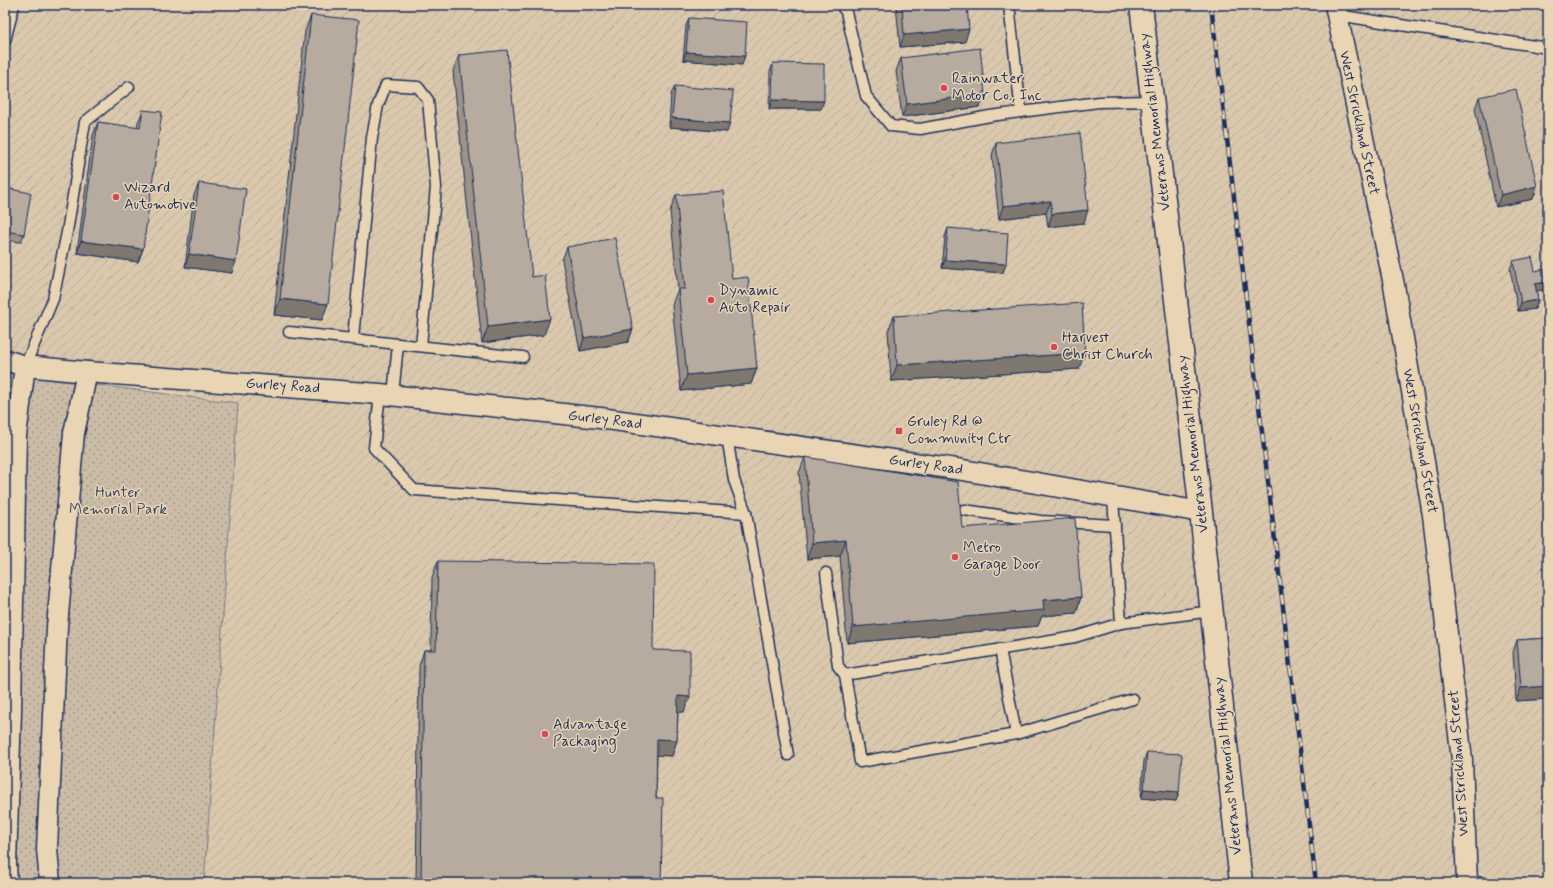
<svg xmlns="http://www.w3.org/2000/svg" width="1553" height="888" font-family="Mynerve,sans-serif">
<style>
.industrial{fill:url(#industrial-furrows)}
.grass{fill:url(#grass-dots);stroke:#737682}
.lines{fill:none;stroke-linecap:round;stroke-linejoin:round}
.service-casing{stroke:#1b2f5e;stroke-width:13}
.minor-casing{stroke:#1b2f5e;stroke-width:23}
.primary-casing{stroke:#1b2f5e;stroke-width:25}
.service{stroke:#e9d4b3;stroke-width:10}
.minor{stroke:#e9d4b3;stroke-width:20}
.primary{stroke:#e9d4b3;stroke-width:22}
.rail-casing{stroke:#1b2f5e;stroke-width:4.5}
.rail{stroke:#e9d4b3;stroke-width:3;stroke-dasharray:9;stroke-linecap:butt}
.wall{fill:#9d9388;stroke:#1b2f5e}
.shaded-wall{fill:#7f786f;stroke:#1b2f5e}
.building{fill:#b6ab9e;stroke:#1b2f5e}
.poi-dot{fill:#d1495b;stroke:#e9d4b3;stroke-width:1.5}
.labels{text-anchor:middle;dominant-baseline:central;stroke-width:3;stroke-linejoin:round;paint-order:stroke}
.poi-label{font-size:15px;fill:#1b2f5e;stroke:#e9d4b3;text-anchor:start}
.street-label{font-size:15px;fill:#1b2f5e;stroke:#e9d4b3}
.park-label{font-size:15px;fill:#354469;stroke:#e9d4b3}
</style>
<defs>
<pattern id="industrial-furrows" width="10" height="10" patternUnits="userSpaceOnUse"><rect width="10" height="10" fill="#dac8ad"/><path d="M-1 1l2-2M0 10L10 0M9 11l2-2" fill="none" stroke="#baac97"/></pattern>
<pattern id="grass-dots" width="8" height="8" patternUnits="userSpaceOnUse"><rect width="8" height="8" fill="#cbbca7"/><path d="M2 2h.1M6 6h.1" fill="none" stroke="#a4998b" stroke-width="1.8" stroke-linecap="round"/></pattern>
</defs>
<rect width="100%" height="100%" fill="#e9d4b3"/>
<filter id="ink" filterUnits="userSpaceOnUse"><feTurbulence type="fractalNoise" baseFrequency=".025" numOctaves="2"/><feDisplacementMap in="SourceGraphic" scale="8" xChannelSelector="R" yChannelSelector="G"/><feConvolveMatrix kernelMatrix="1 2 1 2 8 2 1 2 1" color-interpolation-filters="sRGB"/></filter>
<g filter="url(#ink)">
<path class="industrial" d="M5,5H1548V883H204L238,403L25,366L5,360Z"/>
<path class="grass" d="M5,367L50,379L238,403L204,883H5Z"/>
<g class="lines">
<defs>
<g id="service">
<path d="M841,5L846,12L866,96L891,126L920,129L990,116L1099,102L1152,101"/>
<path d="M1009,5L1021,112"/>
<path d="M1337,15L1548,48"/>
<path d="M5,41L14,5"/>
<path d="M289,332L398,344L393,395"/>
<path d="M353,338L372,138L378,105L386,85L418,87L428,100L436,187L421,346"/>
<path d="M398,344L523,357"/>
<path d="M25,366L53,299L67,232L85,122L129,87"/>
<path d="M380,394L374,448L414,490L746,513L734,480L727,436"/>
<path d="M1113,497L1121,623L1212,611"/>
<path d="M964,510L1041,521L1115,525"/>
<path d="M746,513L788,755"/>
<path d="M826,573L838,666L845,675"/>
<path d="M1121,623L1075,637L845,675L860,762L1016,734L1133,699"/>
<path d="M1000,649L1016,734"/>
<path d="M1467,881L1483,883"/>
</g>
<g id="minor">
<path d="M1335,5L1394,285L1433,515L1462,760L1467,883"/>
<path d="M5,360L25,366L87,372L380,394L600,418L963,470L1201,512"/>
<path d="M7,883L6,864L11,712L16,436L25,366"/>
<path d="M50,883L47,849L57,627L74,433L87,372"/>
</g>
<path id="primary" d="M1141,5L1201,512L1241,883"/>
</defs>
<use href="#service" class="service-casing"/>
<use href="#minor" class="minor-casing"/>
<use href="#primary" class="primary-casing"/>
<use href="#service" class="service"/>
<use href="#minor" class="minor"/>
<use href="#primary" class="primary"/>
<defs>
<path id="rail" d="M1211,5L1316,883"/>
</defs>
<use href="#rail" class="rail-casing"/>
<use href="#rail" class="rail"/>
</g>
<g class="wall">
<path d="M896,5H967L965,42L900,47Z"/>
<path d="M311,15L322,320L274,315L305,31Z"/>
<path d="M689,18L742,65L683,60L686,26Z"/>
<path d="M459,55L532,277L544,335L482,343L453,71Z"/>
<path d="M901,58L985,94L980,107L902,117L896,71Z"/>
<path d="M773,63L821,109H769L770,72Z"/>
<path d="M675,86L727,132L669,127L671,94Z"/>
<path d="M1479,97L1537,186L1533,199L1496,207L1475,109Z"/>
<path d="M143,110V249L138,262L77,253L93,135L98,122L137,128L138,122Z"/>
<path d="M996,143L1084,223L1048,227L1046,213L999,219L992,155Z"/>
<path d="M199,183L232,273L185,267L194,195Z"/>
<path d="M5,188L24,234L21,242L5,240Z"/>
<path d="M676,195L732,279L757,368L751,384L681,391L672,305L678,289L670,211Z"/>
<path d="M948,228L1003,273L942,268L945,237Z"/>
<path d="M567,247L633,329L628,342L580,351L562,260Z"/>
<path d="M1513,261L1535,271L1546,282L1543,290L1536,291L1538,300L1535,309L1518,311L1510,269Z"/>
<path d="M894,316L1079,369L891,381L888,331Z"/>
<path d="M805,457L962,528L1081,597L1076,613L1042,616L1038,626L847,643L840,556L807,559L799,473Z"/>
<path d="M438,561L653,650L684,712H678L677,740L672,756L657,755L656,798L661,883H416L419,666L424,650H431L432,577Z"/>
<path d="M1548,638V699L1516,701L1513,652L1517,640Z"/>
<path d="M1147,752L1179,792L1176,801L1141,798L1144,760Z"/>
</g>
<g class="shaded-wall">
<path d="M969,29L965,42L900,47L904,35Z"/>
<path d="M686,52L745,56L742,65L683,60Z"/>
<path d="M985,94L980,107L902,117L907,104Z"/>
<path d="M772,100L824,101L821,109H769Z"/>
<path d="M672,118L730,123L727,132L669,127Z"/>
<path d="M1537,186L1533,199L1496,207L1501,195Z"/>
<path d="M1051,201L1046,213L999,219L1003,206Z"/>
<path d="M1088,210L1084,223L1048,227L1052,214Z"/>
<path d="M81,241L143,249L138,262L77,253Z"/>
<path d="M189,254L236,261L232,273L185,267Z"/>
<path d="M945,260L1006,264L1003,273L942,268Z"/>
<path d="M1546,282L1543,290L1532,292L1535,284Z"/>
<path d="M280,299L328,304L322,320L274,315Z"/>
<path d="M1538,300L1535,309L1518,311L1521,303Z"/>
<path d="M550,319L544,335L482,343L488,327Z"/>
<path d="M633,329L628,342L580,351L584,338Z"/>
<path d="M1085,353L1079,369L891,381L897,365Z"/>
<path d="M757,368L751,384L681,391L687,375Z"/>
<path d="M846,540L840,556L807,559L812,543Z"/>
<path d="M1081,597L1076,613L1042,616L1038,626L847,643L853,627L1043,600Z"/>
<path d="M1548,686V699L1516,701L1521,688Z"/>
<path d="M678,696L690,697L684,712H672Z"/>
<path d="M657,739L677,740L672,756L651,755Z"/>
<path d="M1144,789L1179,792L1176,801L1141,798Z"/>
</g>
<g class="building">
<path d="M902,5H967L969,29L904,35Z"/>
<path d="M311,15L359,20L328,304L280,299Z"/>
<path d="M689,18L747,22L745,56L686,52Z"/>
<path d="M980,48L985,94L907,104L901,58Z"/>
<path d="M507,50L532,277L545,275L550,319L488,327L459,55Z"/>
<path d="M773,63L824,64V101L772,100Z"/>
<path d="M675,86L733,91L730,123L672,118Z"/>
<path d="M1516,89L1537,186L1501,195L1479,97Z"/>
<path d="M143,110L162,112L143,249L81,241L98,122L140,128Z"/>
<path d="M1080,133L1088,210L1052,214L1051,201L1003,206L996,143Z"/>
<path d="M199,183L246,189L236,261L189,254Z"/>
<path d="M5,188L31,193L24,234L5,231Z"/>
<path d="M723,191L732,279L748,277L757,368L687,375L678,289H685L676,195Z"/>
<path d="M948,228L1008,233L1006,264L945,260Z"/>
<path d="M615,238L633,329L584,338L567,247Z"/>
<path d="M1532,257L1535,271L1544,269L1546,282L1535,284L1538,300L1521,303L1513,261Z"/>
<path d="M1082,303L1085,353L897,365L894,316Z"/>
<path d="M805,457L958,482L962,528L1075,518L1081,597L1043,600L1044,610L853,627L846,540L812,543Z"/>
<path d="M438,561L654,564L653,650L690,651V697L678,696L677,740L657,739L656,798H663L661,883H421L424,650H436Z"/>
<path d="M1548,638V686L1521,688L1517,640Z"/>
<path d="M1147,752L1182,754L1179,792L1144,789Z"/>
</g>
</g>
<g class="poi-dot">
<circle cx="944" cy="88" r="4"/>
<circle cx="116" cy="197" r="4"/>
<circle cx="711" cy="300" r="4"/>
<circle cx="1054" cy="347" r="4"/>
<rect x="895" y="427" width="8" height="8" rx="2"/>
<circle cx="955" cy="557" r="4"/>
<circle cx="545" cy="734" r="4"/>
</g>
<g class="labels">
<g class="poi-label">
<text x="952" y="79">Rainwater<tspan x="952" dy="17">Motor Co., Inc</tspan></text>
<text x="124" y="188">Wizard<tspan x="124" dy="17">Automotive</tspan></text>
<text x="719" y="291">Dynamic<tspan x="719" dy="17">Auto Repair</tspan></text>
<text x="1062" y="338">Harvest<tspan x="1062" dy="17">Christ Church</tspan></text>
<text x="907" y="422">Gruley Rd @<tspan x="907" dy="17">Community Ctr</tspan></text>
<text x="963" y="548">Metro<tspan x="963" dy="17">Garage Door</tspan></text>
<text x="553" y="725">Advantage<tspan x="553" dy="17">Packaging</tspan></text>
</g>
<g class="street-label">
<text transform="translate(1155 122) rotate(-97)">Veterans Memorial Highway</text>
<text transform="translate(1359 123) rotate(78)">West Strickland Street</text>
<text transform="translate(283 386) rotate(4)">Gurley Road</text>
<text transform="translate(605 420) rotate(7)">Gurley Road</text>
<text transform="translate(1420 441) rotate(80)">West Strickland Street</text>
<text transform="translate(1193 444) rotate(-97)">Veterans Memorial Highway</text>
<text transform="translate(926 465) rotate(8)">Gurley Road</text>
<text transform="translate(1459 763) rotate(-94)">West Strickland Street</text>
<text transform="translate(1228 766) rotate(-96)">Veterans Memorial Highway</text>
</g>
<g class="park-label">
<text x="118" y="493">Hunter<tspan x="118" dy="17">Memorial Park</tspan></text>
</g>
</g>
<rect width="1553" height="888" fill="none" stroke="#e9d4b3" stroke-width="20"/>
<rect x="10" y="10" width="1533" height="868" fill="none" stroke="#1b2f5e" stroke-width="1.5" filter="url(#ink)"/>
</svg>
